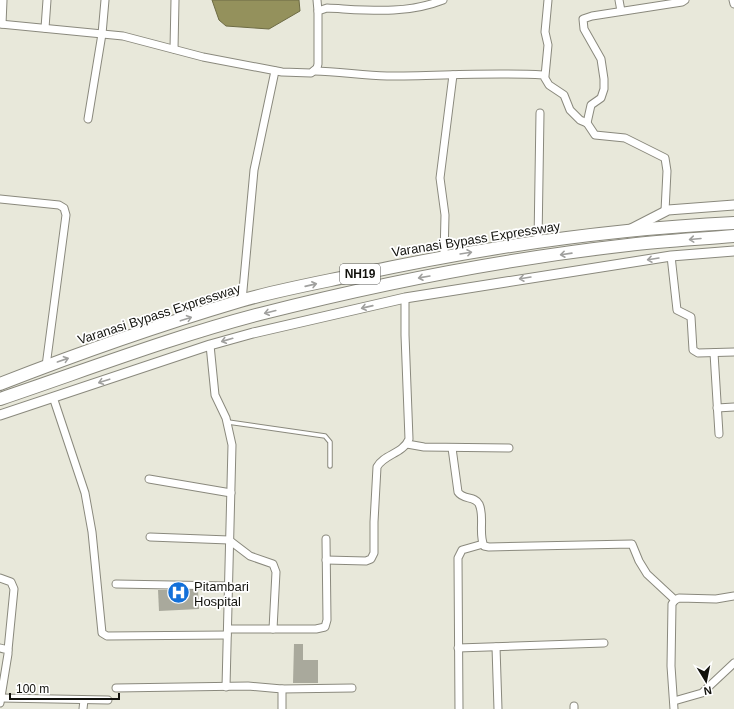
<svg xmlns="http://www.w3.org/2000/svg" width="734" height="709" font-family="Arial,sans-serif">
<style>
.water{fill:#94915c;stroke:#6d6b44}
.building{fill:#a9a99c}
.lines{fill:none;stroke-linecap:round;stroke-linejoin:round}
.lane-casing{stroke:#8a897d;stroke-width:5.5}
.street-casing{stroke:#8a897d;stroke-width:9}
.secondary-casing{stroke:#8a897d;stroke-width:11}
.highway-casing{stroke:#8a897d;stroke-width:14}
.lane{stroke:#fff;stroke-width:3.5}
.street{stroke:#fff;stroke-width:7}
.secondary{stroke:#fff;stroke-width:9}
.highway{stroke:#fff;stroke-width:12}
.oneway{stroke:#a0a09e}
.labels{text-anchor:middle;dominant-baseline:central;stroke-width:3.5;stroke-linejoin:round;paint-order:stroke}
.shield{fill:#fff;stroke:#595956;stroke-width:1}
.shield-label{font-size:12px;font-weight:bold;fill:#12120d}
.street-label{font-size:13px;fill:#12120d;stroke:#fff}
.poi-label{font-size:13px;fill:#12120d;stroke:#fff;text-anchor:start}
</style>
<rect width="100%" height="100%" fill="#e8e8da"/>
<path class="water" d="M212,0H299L300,11L269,29L226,26L219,20Z"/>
<g class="building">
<path d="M158,590H198L199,609L159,611Z"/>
<path d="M294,644H303V660H318V683H293Z"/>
</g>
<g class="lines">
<defs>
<path id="lane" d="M228,422L325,436L330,442V466"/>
<g id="street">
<path d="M317,0L318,11"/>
<path d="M619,0L621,11"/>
<path d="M733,0L734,4"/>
<path d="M0,24L123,36L203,57L282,72L311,73L317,68L318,64V11L327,8C367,10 405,15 443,0"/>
<path d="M2,24L3,0"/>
<path d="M45,28L47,0"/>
<path d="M174,49L175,0"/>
<path d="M314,71C339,71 363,76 387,76C439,76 491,72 543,75L549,85L564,95L570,110L580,120L587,123L595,135L625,138L665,158L667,171L665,211"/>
<path d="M545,76L548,45L545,32L548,0"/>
<path d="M88,119L102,34L105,0"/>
<path d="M587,123L591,105L601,98L604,89V79L601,59L584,29L583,19L592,16L682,2L685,0"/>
<path d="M0,199L59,205L64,208L66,215L46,366"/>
<path d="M538,242L540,113"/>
<path d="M671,256L677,310L691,317L693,350L698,353L734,352"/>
<path d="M444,257L445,215L440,178L453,75"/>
<path d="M242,301L254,170L275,71"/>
<path d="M210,345L215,395L226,418L232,445L226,687"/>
<path d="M714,353L719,434"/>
<path d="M53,397L85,493L92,532L102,633L107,636L227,635"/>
<path d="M717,408L734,407"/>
<path d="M407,444L424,447L509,448"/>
<path d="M452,448L458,492C463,500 475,496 479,504C485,517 478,533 484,546L489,547L632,544L639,561L647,574L675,600"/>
<path d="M149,479L231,493"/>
<path d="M150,537L229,540L250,556L273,564L276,572L273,629"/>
<path d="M326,560L366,561L371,559L374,553V522L377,467C384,454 403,454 409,439L405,335V298"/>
<path d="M0,578L11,582L14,589L8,650"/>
<path d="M116,584L228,586"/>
<path d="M228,629H316L325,627L327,620L326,539"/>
<path d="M496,647L498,709"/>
<path d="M0,648L8,650V654L0,703"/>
<path d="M458,648L604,643"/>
<path d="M116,688L248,686L282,689V709"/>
<path d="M282,689L352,688"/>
<path d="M1,698L108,700"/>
<path d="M674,701L702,693L734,663"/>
<path d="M83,709L84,700"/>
<path d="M459,709L458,558L462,550L483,544"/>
<path d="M574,709V706"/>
<path d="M674,709L671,666L672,604L675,600L679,598L716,599L734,596"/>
</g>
<g id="secondary">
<path d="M631,229L668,210L734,205"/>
<path d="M0,415L210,345L253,333L405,298L671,256L734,251"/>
</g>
<g id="highway">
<path d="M0,384C79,353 159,325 240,301C278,290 317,283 355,275C479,248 607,229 734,223"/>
<path d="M0,399C86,370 172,337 260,314C381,283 504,259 628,245C663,241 699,239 734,236"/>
</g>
</defs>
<use href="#lane" class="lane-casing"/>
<use href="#street" class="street-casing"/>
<use href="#secondary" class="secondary-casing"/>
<use href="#highway" class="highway-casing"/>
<use href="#lane" class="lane"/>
<use href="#street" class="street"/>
<use href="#secondary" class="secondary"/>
<use href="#highway" class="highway"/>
</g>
<defs><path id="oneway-shaft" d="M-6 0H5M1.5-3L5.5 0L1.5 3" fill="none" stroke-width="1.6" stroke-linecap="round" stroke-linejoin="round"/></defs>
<g class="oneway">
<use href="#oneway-shaft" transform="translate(695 239) rotate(175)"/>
<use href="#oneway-shaft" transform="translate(466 253) rotate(-9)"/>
<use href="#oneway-shaft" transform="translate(566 254) rotate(172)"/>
<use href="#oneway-shaft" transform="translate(653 259) rotate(171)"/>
<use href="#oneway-shaft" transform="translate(424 277) rotate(170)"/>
<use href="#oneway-shaft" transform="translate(525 278) rotate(171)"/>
<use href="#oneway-shaft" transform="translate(311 285) rotate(-13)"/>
<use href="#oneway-shaft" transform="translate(367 307) rotate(167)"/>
<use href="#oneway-shaft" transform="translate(270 312) rotate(166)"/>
<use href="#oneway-shaft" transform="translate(186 319) rotate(-18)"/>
<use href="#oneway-shaft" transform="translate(227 340) rotate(164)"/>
<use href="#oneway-shaft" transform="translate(63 360) rotate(-19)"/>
<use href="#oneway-shaft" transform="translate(104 381) rotate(162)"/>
</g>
<defs>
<symbol id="hospital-disc" viewBox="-11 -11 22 22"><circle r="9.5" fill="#1370d9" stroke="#fff"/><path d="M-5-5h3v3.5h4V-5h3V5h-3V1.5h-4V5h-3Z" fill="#fff"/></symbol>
</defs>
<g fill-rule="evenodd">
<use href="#hospital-disc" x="166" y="580" width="25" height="25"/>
</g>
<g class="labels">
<rect class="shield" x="340" y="264" width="40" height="20" rx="3"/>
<g class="shield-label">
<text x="360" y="274">NH19</text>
</g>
<g class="street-label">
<text transform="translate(476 239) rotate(-9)">Varanasi Bypass Expressway</text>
<text transform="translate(159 314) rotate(-18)">Varanasi Bypass Expressway</text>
</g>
<g class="poi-label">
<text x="194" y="586">Pitambari<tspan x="194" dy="15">Hospital</tspan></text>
</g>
</g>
<g transform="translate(706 681) rotate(170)" stroke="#ffffff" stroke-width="3" paint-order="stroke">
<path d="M0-3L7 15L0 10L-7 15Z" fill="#12120d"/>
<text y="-6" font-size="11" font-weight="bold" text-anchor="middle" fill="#12120d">N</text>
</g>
<path d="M10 693v6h109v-6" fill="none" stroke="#12120d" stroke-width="2"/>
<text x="16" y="693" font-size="12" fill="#12120d" stroke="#ffffff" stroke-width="3" paint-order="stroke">100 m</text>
</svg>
